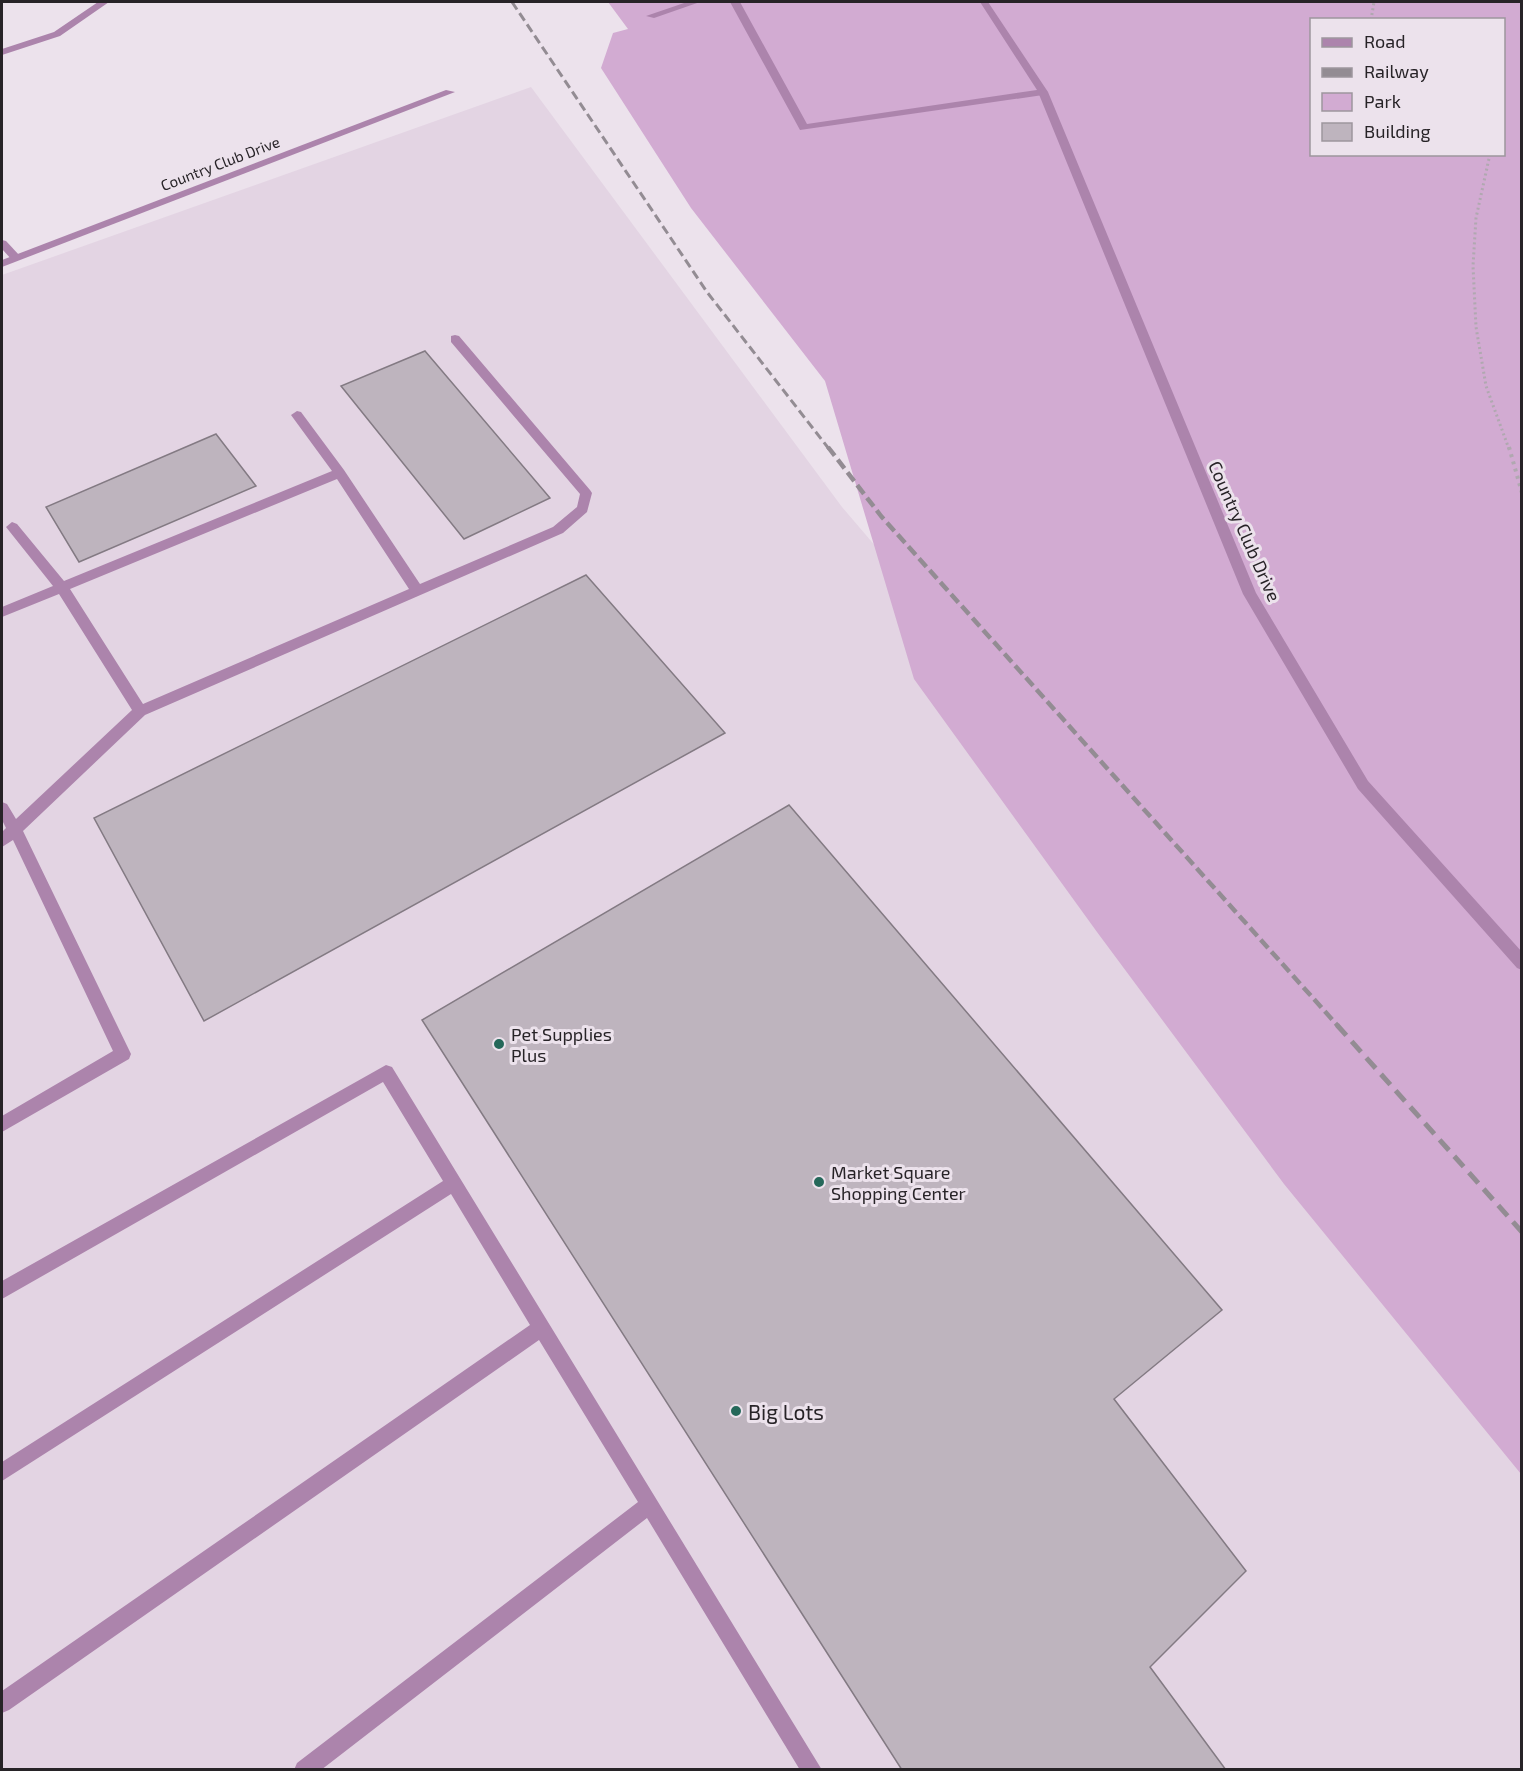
<svg xmlns="http://www.w3.org/2000/svg" width="1523" height="1771" font-family="'Exo 2',sans-serif">
<style>
.built{fill:#e3d4e3}
.green{fill:#d2abd2;fill-rule:evenodd}
.building{fill:#beb4be;stroke:#837a83;stroke-width:1.5}
.lines{fill:none;stroke-linecap:round;stroke-linejoin:round}
.path-far1{stroke:#b0a8b0;stroke-width:3;stroke-dasharray:2 3;stroke-linecap:butt}
.path{stroke:#b0a8b0;stroke-width:4;stroke-dasharray:3 4.5;stroke-linecap:butt}
.service{fill:#ac84ac;fill-rule:evenodd}
.minor{fill:#ac84ac;fill-rule:evenodd}
.rail-far2{stroke:#938c93;stroke-width:3;stroke-dasharray:9 4.5;stroke-linecap:butt}
.rail-far1{stroke:#938c93;stroke-width:4.5;stroke-dasharray:11 5;stroke-linecap:butt}
.rail{stroke:#938c93;stroke-width:5;stroke-dasharray:14 8;stroke-linecap:butt}
.poi-dot{fill:#25685a;stroke:#ece2ec;stroke-width:2}
.labels{text-anchor:middle;dominant-baseline:central;stroke-width:6;stroke-linejoin:round;paint-order:stroke}
.far-street-label{font-size:15px;fill:#272327;stroke:#ece2ec}
.street-label{font-size:18px;fill:#272327;stroke:#ece2ec}
.poi-label{font-size:18px;fill:#272327;stroke:#ece2ec;text-anchor:start}
.near-poi-label{font-size:21px;fill:#272327;stroke:#ece2ec;text-anchor:start}
</style>
<rect width="100%" height="100%" fill="#ece2ec"/>
<path class="built" d="M531,87L842,507L1521,1302V1769H2V275Z"/>
<path class="green" d="M608,2H1521V1474L1284,1184L1097,932L914,679L825,381L691,208L601,68L613,33L628,29ZM1312,20H1504V154H1312Z"/>
<g class="building">
<path d="M425,351L550,498L464,539L341,386Z"/>
<path d="M216,434L256,486L79,562L46,507Z"/>
<path d="M586,575L725,733L204,1021L94,818Z"/>
<path d="M789,805L1222,1310L1114,1399L1246,1571L1150,1667L1226,1770H902L422,1020Z"/>
</g>
<g class="lines">
<g class="path-far1">
<path d="M1371,20L1374,2"/>
<path d="M1490,154L1476,218L1473,266L1476,327L1486,386L1509,449"/>
</g>
<path class="path" d="M1509,447L1522,493"/>
<g class="service">
<path d="M98,2H109L60,36L2,55V49L54,32Z"/>
<path d="M687,2H700L654,18L646,16Z"/>
<path d="M730,2H740L807,124L1037,90L980,2H988L1048,92L1043,95L800,130Z"/>
<path d="M2,240L6,241L20,256V260H12L2,249Z"/>
<path d="M455,335L459,336L590,490L592,493L587,512L563,533L145,715L23,831L131,1054L129,1059L2,1132V1116L113,1051L13,840L2,847V832L6,828L2,820V802L7,804L16,819L132,710L59,594L2,617V607L53,586L6,527L12,522L17,524L64,581L332,471L291,415L297,411L301,412L344,470L420,584L553,527L577,507L580,494L451,342V336ZM337,479L409,589L143,704L70,589Z"/>
<path d="M386,1065L392,1067L822,1770H800L647,1518L321,1770H294L297,1763L638,1502L539,1340L9,1710L2,1713V1691L530,1325L451,1194L2,1481V1462L443,1181L383,1082L2,1299V1281Z"/>
</g>
<g class="minor">
<path d="M446,90L455,92L2,267V260Z"/>
<path d="M1039,90L1048,92L1256,593L1368,781L1522,952V970L1517,968L1358,789L1243,594L1038,92Z"/>
</g>
<path class="rail-far2" d="M512,2L707,292L829,449"/>
<path class="rail-far1" d="M828,447L881,516L1338,1026"/>
<path class="rail" d="M1337,1025L1522,1232"/>
</g>
<g class="poi-dot">
<circle cx="499" cy="1044" r="6"/>
<circle cx="819" cy="1182" r="6"/>
<circle cx="736" cy="1411" r="6"/>
</g>
<g class="labels">
<g class="far-street-label">
<text transform="translate(220 163) rotate(-21)">Country Club Drive</text>
</g>
<g class="street-label">
<text transform="translate(1245 531) rotate(66)">Country Club Drive</text>
</g>
<g class="poi-label">
<text x="511" y="1034">Pet Supplies<tspan x="511" dy="21">Plus</tspan></text>
<text x="831" y="1172">Market Square<tspan x="831" dy="21">Shopping Center</tspan></text>
</g>
<g class="near-poi-label">
<text x="748" y="1411">Big Lots</text>
</g>
</g>
<rect width="1523" height="1771" fill="none" stroke="#272327" stroke-width="6"/>
<rect x="1310" y="18" width="195" height="138" fill="#ece2ec" stroke="#9d969d" stroke-width="1.5"/>
<rect x="1322" y="38" width="30" height="9" fill="#ac84ac" stroke="#9d969d" stroke-width="1.5"/>
<text x="1364" y="48" font-size="18" fill="#272327">Road</text>
<rect x="1322" y="68" width="30" height="9" fill="#938c93" stroke="#9d969d" stroke-width="1.5"/>
<text x="1364" y="78" font-size="18" fill="#272327">Railway</text>
<rect x="1322" y="93" width="30" height="18" fill="#d2abd2" stroke="#9d969d" stroke-width="1.5"/>
<text x="1364" y="108" font-size="18" fill="#272327">Park</text>
<rect x="1322" y="123" width="30" height="18" fill="#beb4be" stroke="#9d969d" stroke-width="1.5"/>
<text x="1364" y="138" font-size="18" fill="#272327">Building</text>
</svg>
